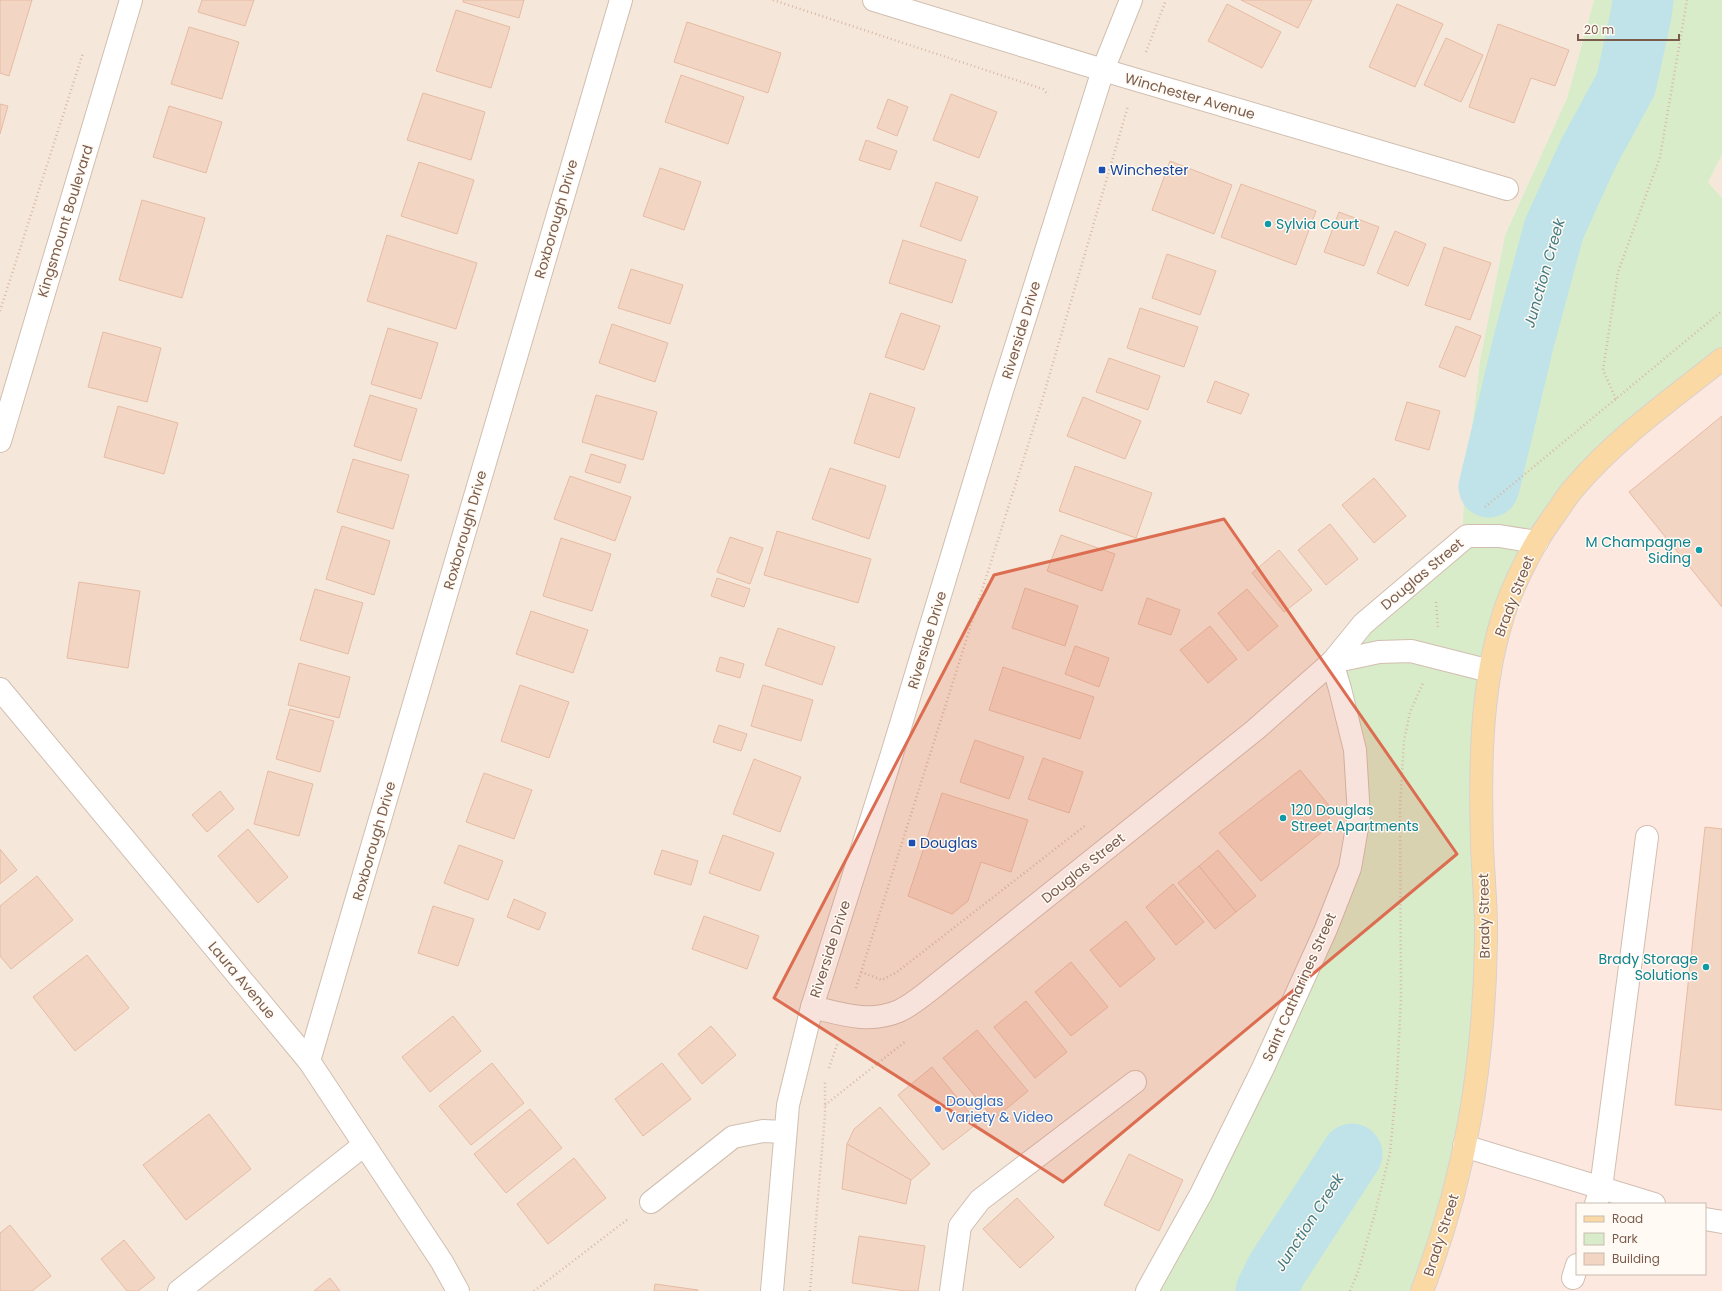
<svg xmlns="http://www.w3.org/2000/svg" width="1722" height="1291" font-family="Poppins,sans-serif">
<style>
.residential{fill:#f5e8da}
.commercial{fill:#fde8e0;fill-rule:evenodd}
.green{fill:#d8ecc9}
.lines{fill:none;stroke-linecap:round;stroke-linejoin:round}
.river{stroke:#bfe3e8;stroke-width:61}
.building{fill:#f3d5c3;stroke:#e6bba3}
.minor-casing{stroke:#d1beb0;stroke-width:24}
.major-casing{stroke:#dad1cd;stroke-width:24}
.path{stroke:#d9b8a5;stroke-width:2.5;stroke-dasharray:1 3;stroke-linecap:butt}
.minor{stroke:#fff;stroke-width:22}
.major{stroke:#fbd9a5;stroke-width:22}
.marked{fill:#dc6d51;fill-opacity:0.2;stroke:#dc6d51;stroke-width:3;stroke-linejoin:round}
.transit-dot{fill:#1a4fb4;stroke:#fffaf3;stroke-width:1.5}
.culture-dot{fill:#0f9aa8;stroke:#fffaf3;stroke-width:1.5}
.shop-dot{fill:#3f7fe0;stroke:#fffaf3;stroke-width:1.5}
.labels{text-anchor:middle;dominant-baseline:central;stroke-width:3;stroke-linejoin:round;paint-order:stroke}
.street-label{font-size:14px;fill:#7a5c4d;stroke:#fffaf3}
.transit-label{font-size:14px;fill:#164399;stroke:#fffaf3;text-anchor:start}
.culture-label{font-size:14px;fill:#0d838f;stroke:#fffaf3;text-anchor:start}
.shop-label{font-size:14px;fill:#366cbe;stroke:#fffaf3;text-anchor:start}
.water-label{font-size:15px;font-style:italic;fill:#437c86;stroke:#fffaf3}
</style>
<rect width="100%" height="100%" fill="#fdf6ec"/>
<g class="residential">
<path d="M0,0H1594L1567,98L1505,235L1480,360L1464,494L1462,538L1353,751L1348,866L1145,1291H0Z"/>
<path d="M1722,155V198L1708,182Z"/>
</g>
<path class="commercial" d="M1722,362V1291H1426L1485,756L1505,621L1576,489ZM1577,1204H1705V1274H1577Z"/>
<path class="green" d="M1594,0H1722V155L1708,182L1722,198V362L1622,442L1540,542L1493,671L1486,1027L1426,1291H1145L1324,928L1357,815L1331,666L1462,538L1464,494L1480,360L1505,235L1567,98Z"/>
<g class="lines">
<g class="river">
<path d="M1489,487L1524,340L1554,229L1588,154L1626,84L1641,15L1643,0"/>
<path d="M1266,1291L1277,1269L1352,1154"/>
</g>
</g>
<g class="building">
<path d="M0,0H32L9,76L0,73Z"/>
<path d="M202,0H254L245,26L198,12Z"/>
<path d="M463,0H524L519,18L463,2Z"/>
<path d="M1241,0H1312L1298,28Z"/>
<path d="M1227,4L1281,32L1262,68L1208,41Z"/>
<path d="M1397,4L1443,24L1415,87L1369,67Z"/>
<path d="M456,10L510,27L491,88L436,71Z"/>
<path d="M687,22L781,53L768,93L674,62Z"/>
<path d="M1498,24L1569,50L1555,86L1531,78L1514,123L1469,107Z"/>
<path d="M189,27L239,42L222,99L171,84Z"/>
<path d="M1446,38L1483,55L1461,102L1424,85Z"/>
<path d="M681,75L744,97L728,144L665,122Z"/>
<path d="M423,93L485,112L471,160L407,140Z"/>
<path d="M951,94L997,112L979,158L933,140Z"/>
<path d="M888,99L908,107L897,136L877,128Z"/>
<path d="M0,104L8,106L0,134Z"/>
<path d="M169,106L222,122L206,173L153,157Z"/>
<path d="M866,140L897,151L890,170L859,160Z"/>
<path d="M1170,161L1232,185L1214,234L1152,210Z"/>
<path d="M419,162L474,180L457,234L401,216Z"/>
<path d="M660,168L701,182L684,230L643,216Z"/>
<path d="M936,182L978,197L961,241L920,226Z"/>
<path d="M1241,184L1316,211L1296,265L1221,237Z"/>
<path d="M142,200L205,218L182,298L119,280Z"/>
<path d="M1339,212L1379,227L1364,266L1324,252Z"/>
<path d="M1395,231L1426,244L1408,286L1377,273Z"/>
<path d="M387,235L477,263L456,329L367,301Z"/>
<path d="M903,240L966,260L952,303L889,283Z"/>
<path d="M1444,247L1491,263L1470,320L1425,305Z"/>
<path d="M1167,254L1216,271L1200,315L1152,298Z"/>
<path d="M631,269L683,285L670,324L618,308Z"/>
<path d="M1140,308L1198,327L1184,367L1127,348Z"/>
<path d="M901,313L940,326L924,370L885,357Z"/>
<path d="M612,324L668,343L655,382L599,363Z"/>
<path d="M1456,326L1481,336L1465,377L1439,367Z"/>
<path d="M388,328L438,343L421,399L371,384Z"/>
<path d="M103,332L161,348L147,402L88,387Z"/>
<path d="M1109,358L1160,376L1148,410L1096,392Z"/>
<path d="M1215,381L1249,394L1241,414L1207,402Z"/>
<path d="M870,393L915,408L899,458L854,443Z"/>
<path d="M370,395L417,409L401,461L354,446Z"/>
<path d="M596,395L657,412L643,460L582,442Z"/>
<path d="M1083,397L1141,421L1125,459L1067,436Z"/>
<path d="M1407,402L1440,411L1429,450L1395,440Z"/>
<path d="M118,406L178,423L164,474L104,457Z"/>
<path d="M1722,416V607L1629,492Z"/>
<path d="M591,454L626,465L620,483L585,472Z"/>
<path d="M353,459L409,475L393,529L337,512Z"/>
<path d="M1075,466L1152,493L1136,538L1059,511Z"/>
<path d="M830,468L886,486L869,539L812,519Z"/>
<path d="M570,476L631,497L615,541L554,519Z"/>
<path d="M1374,478L1406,516L1374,543L1342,505Z"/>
<path d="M1330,524L1358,559L1326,585L1298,550Z"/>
<path d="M342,526L390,541L374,595L326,579Z"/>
<path d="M777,531L871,559L858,603L764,575Z"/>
<path d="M1061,535L1115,554L1102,591L1047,571Z"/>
<path d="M730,537L763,548L750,584L717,572Z"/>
<path d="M561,538L611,554L592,611L543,596Z"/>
<path d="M1279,550L1312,590L1284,612L1252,573Z"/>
<path d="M717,578L750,589L744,607L711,596Z"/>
<path d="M79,582L140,591L128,668L67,658Z"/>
<path d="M1025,588L1078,606L1065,646L1012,628Z"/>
<path d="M315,589L363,603L348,654L300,640Z"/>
<path d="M1247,589L1278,626L1248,651L1218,613Z"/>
<path d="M1147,598L1180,610L1171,635L1138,624Z"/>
<path d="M531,611L588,630L573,673L516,654Z"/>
<path d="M1210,626L1237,659L1208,683L1180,650Z"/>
<path d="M778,628L835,647L822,685L765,665Z"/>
<path d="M1075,646L1109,658L1099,687L1065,674Z"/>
<path d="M720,657L744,664L740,678L716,671Z"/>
<path d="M299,663L350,677L339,718L288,705Z"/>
<path d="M1003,667L1094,697L1080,739L989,710Z"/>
<path d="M520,685L569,702L549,758L501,741Z"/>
<path d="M763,685L813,700L801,741L751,726Z"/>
<path d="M290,709L334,721L320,772L276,759Z"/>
<path d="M719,725L747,734L741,751L713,742Z"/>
<path d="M975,740L1024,757L1009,799L960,782Z"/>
<path d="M1043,758L1083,772L1069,813L1028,799Z"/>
<path d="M754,759L801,777L780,832L733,814Z"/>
<path d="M1300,770L1331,808L1327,828L1261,881L1219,833Z"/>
<path d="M268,771L313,784L299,836L254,824Z"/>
<path d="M484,773L532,790L514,839L466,822Z"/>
<path d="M220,791L234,809L207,832L192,815Z"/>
<path d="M942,793L1028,820L1011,872L981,862L968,901L952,914L908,896Z"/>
<path d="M1705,827L1722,829V1110L1675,1105Z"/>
<path d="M248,829L288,877L258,903L218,856Z"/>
<path d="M723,835L774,853L760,891L709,873Z"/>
<path d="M459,845L503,861L488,900L444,883Z"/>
<path d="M0,849L17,870L0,884Z"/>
<path d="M662,850L698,861L691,885L654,874Z"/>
<path d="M1218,850L1256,896L1236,912L1199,866Z"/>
<path d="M1199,866L1236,912L1215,929L1178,883Z"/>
<path d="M37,876L73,920L11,969L0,956V906Z"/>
<path d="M1173,884L1204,922L1176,945L1146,907Z"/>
<path d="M514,899L546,913L539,930L507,917Z"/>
<path d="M433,906L474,919L458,966L418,953Z"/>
<path d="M704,916L759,936L747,969L692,949Z"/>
<path d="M1126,921L1155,959L1120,987L1090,950Z"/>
<path d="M87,955L129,1008L75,1051L33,997Z"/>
<path d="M1071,962L1108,1007L1071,1036L1035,992Z"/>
<path d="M1026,1001L1067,1052L1035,1078L994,1027Z"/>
<path d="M453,1016L481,1051L430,1092L402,1057Z"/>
<path d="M711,1026L736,1055L702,1084L678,1054Z"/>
<path d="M977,1030L1028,1091L994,1119L943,1058Z"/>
<path d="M492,1063L524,1103L471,1145L439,1106Z"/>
<path d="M662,1063L691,1099L643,1136L615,1099Z"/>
<path d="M932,1067L978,1123L943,1150L898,1095Z"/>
<path d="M880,1107L930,1164L911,1180L847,1144L854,1129Z"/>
<path d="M530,1109L562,1148L506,1193L474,1154Z"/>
<path d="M209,1114L251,1169L186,1220L143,1165Z"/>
<path d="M847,1144L911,1180L906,1204L842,1189Z"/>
<path d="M1129,1154L1183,1180L1159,1231L1104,1205Z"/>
<path d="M574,1158L606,1198L548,1244L517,1204Z"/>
<path d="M1017,1198L1054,1237L1020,1268L983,1229Z"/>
<path d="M10,1225L51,1276L32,1291H0V1233Z"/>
<path d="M859,1236L925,1246L918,1291H905L852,1283Z"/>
<path d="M124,1240L155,1278L138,1291H127L101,1259Z"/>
<path d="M330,1278L340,1291H314Z"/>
<path d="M655,1284L698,1290V1291H654Z"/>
</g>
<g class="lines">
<defs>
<g id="minor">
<path d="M874,0L1103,70L1507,189"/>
<path d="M0,441L131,0"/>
<path d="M1332,662L1379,652L1411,651L1490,671"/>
<path d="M0,689L309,1061L442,1262L458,1291"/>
<path d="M812,1007C842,1014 869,1024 899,1011C910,1006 921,997 930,990L1255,730L1332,662L1363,624L1467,536H1499L1537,542"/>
<path d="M309,1061L621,0"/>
<path d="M1464,1146L1654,1204"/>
<path d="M651,1202L733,1137L763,1131L785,1132"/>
<path d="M1596,1204L1601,1188L1647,837"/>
<path d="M1705,1219L1722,1222"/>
<path d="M1573,1278L1577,1265"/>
<path d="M179,1291L364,1145"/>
<path d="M772,1291L788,1105L812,1007L891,757L1000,397L1103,70L1131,0"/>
<path d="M951,1291L960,1226L980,1200L1135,1082"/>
<path d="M1147,1291L1201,1194L1263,1068L1326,929L1350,868L1359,816L1355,750L1340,689L1332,662"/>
</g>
<path id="major" d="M1422,1291C1466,1177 1484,1064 1486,942C1487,910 1483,877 1482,844C1480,771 1480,694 1501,623C1508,596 1522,568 1536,543C1541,534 1547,526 1553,517C1560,508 1566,497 1574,488C1615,439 1672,399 1722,359"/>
</defs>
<use href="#minor" class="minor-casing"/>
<use href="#major" class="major-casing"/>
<g class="path">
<path d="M773,0L1043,89L1048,95"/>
<path d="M1146,52L1166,0"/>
<path d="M0,311L83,53"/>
<path d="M1616,399L1603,370L1618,272L1660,157L1687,0"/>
<path d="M1485,507L1722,311"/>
<path d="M1436,602L1438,629"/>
<path d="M861,972L882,980L897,972L1086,825"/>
<path d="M856,988L1041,404L1128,106"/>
<path d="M829,1068L838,1042"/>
<path d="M825,1105L906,1041"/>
<path d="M534,1291L628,1219"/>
<path d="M810,1291L825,1115V1082"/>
<path d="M1350,1291L1358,1272L1375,1213L1390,1153L1397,1079L1401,998L1400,806L1404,741L1410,712L1423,683"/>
</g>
<use href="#minor" class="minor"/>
<use href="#major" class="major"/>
</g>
<path class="marked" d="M1224,519L1457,854L1063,1182L774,998L994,575Z"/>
<g class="transit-dot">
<rect x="1098" y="166" width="8" height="8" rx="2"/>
<rect x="908" y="839" width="8" height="8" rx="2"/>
</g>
<g class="culture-dot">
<circle cx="1268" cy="224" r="4"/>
<circle cx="1699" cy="550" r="4"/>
<circle cx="1283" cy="818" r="4"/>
<circle cx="1706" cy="967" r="4"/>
</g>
<circle class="shop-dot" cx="938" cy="1109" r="4"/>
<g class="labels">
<g class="street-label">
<text transform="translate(1190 96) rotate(16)">Winchester Avenue</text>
<text transform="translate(556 219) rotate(-74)">Roxborough Drive</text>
<text transform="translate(65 221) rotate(-73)">Kingsmount Boulevard</text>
<text transform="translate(1021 330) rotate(-73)">Riverside Drive</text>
<text transform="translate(465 530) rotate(-74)">Roxborough Drive</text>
<text transform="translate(1422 574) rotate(-40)">Douglas Street</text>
<text transform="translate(1514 596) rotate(-69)">Brady Street</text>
<text transform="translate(927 640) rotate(-73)">Riverside Drive</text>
<text transform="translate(374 841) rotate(-74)">Roxborough Drive</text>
<text transform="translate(1083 868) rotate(-39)">Douglas Street</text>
<text transform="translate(1484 916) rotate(-91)">Brady Street</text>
<text transform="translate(830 949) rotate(-72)">Riverside Drive</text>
<text transform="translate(242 980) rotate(50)">Laura Avenue</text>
<text transform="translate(1299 987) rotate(-66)">Saint Catharines Street</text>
<text transform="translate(1441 1235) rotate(-72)">Brady Street</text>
</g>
<g class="transit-label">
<text x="1110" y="170">Winchester</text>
<text x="920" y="843">Douglas</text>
</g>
<g class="culture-label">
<text x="1276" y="224">Sylvia Court</text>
<text x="1691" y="542" text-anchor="end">M Champagne<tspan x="1691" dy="16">Siding</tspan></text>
<text x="1291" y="810">120 Douglas<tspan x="1291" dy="16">Street Apartments</tspan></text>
<text x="1698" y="959" text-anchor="end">Brady Storage<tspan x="1698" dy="16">Solutions</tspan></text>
</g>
<g class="shop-label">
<text x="946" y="1101">Douglas<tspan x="946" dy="16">Variety &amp; Video</tspan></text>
</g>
<g class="water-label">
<text transform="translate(1544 273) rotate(-74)">Junction Creek</text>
<text transform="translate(1309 1222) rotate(-57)">Junction Creek</text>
</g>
</g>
<rect x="1576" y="1203" width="130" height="72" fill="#fffaf3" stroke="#cabbb1"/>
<rect x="1584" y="1216" width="20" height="6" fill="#fbd9a5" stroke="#cabbb1"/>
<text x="1612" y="1223" font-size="12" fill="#7a5c4d">Road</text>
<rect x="1584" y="1233" width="20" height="12" fill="#d8ecc9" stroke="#cabbb1"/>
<text x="1612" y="1243" font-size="12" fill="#7a5c4d">Park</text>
<rect x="1584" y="1253" width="20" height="12" fill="#f3d5c3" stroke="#cabbb1"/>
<text x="1612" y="1263" font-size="12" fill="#7a5c4d">Building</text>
<path d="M1578 34v6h101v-6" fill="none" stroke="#7a5c4d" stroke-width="2"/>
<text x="1584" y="34" font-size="12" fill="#7a5c4d" stroke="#fffaf3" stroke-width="3" paint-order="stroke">20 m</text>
</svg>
